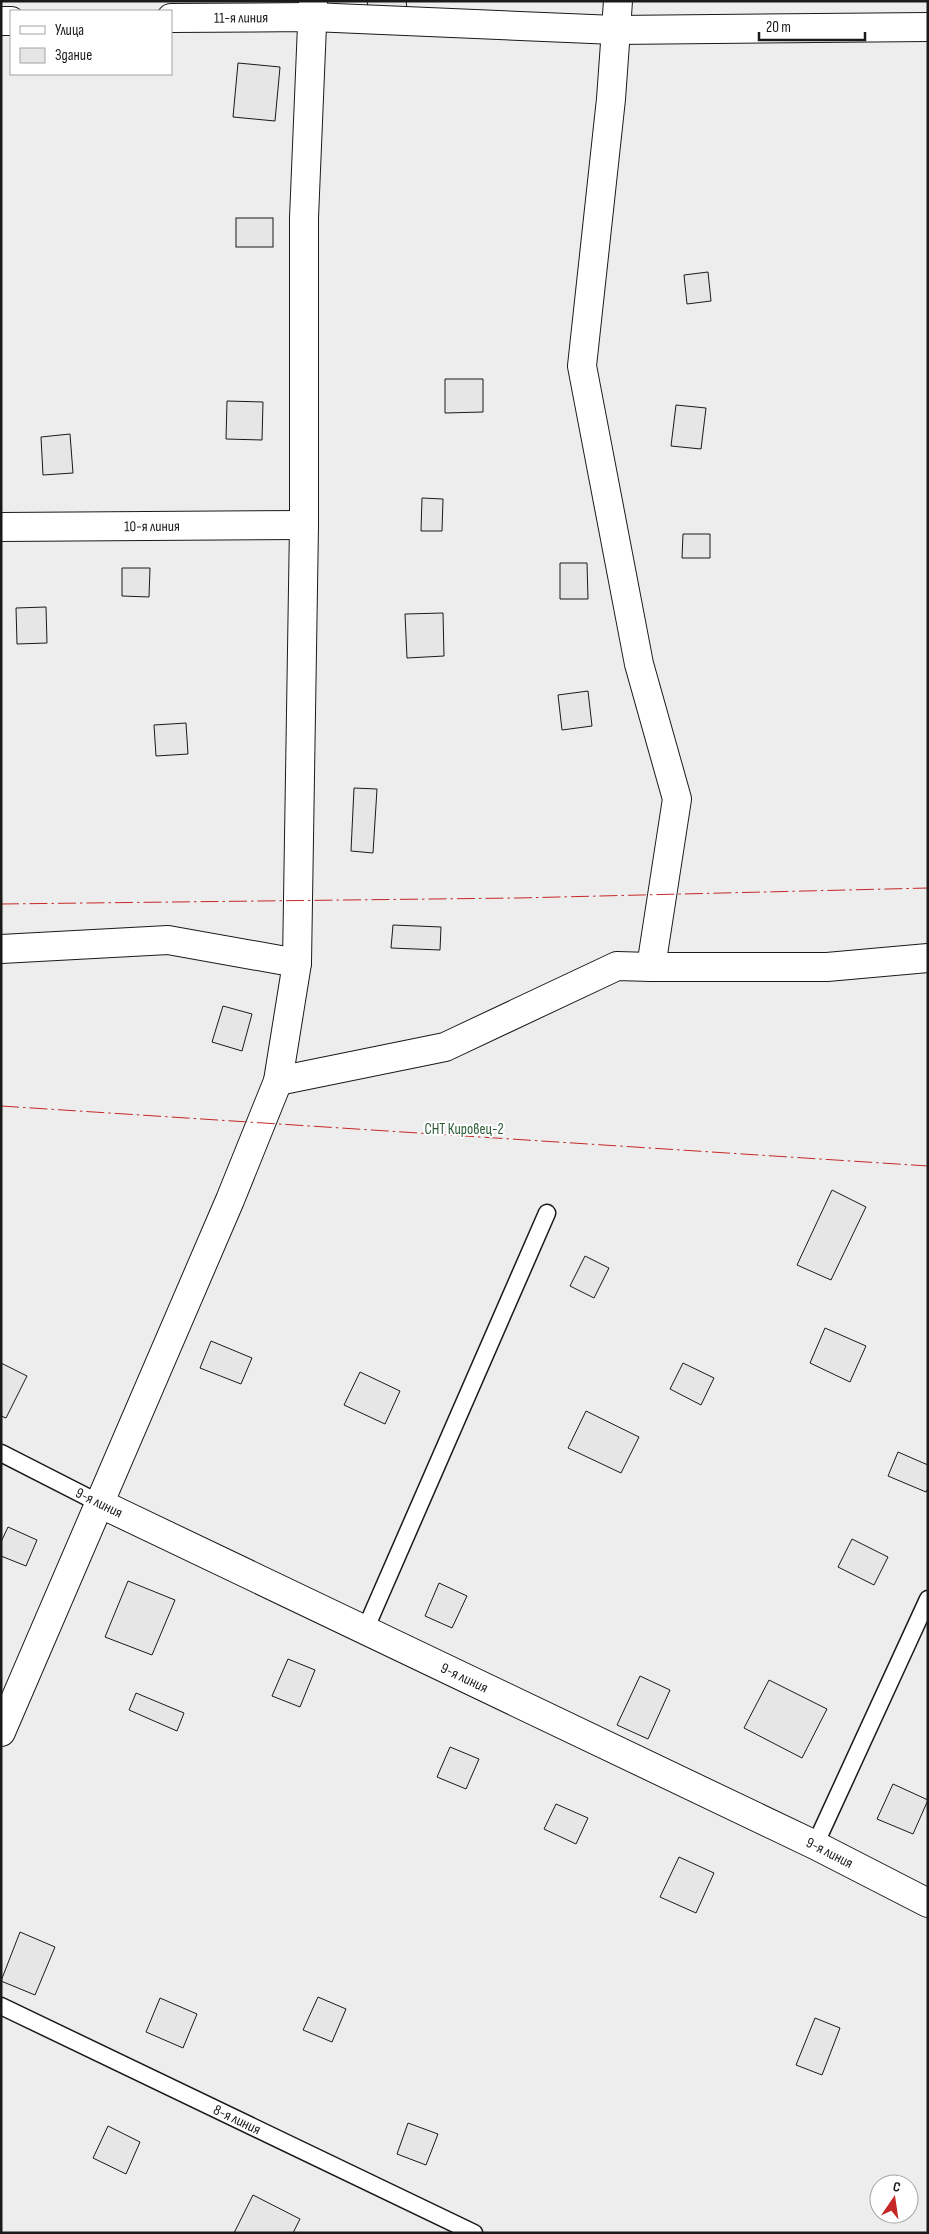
<svg xmlns="http://www.w3.org/2000/svg" width="929" height="2234" font-family="'Sofia Sans Condensed',sans-serif">
<style>
.built{fill:#ededed;stroke:#6a6a6a;fill-rule:evenodd}
.building{fill:#e6e6e6;stroke:#1a1a1a}
.lines{fill:none;stroke-linecap:round;stroke-linejoin:round}
.lane-casing{stroke:#1a1a1a;stroke-width:19}
.street-casing{stroke:#1a1a1a;stroke-width:30}
.lane{stroke:#fff;stroke-width:16}
.street{stroke:#fff;stroke-width:28}
.power{stroke:#c62828;stroke-width:1;stroke-dasharray:18 4 2.5 4;stroke-linecap:butt}
.labels{text-anchor:middle;dominant-baseline:central;stroke-width:4;stroke-linejoin:round;paint-order:stroke}
.street-label{font-size:15px;fill:#1a1a1a;stroke:#fff}
.park-label{font-size:15px;fill:#2b5a34;stroke:#fff}
</style>
<rect width="100%" height="100%" fill="#fff"/>
<path class="built" d="M1,1H928V2233H1ZM11,11H171V74H11ZM879,2184H909V2214H879Z"/>
<g class="building">
<path d="M367,1H406L407,8L369,13Z"/>
<path d="M238,63L280,67L275,121L233,117Z"/>
<rect x="236" y="218" width="37" height="29"/>
<path d="M708,272L711,301L687,304L684,275Z"/>
<path d="M445,379H483V412L445,413Z"/>
<path d="M227,401L263,402L262,440L226,439Z"/>
<path d="M676,405L706,408L701,449L671,446Z"/>
<path d="M70,434L73,473L43,475L41,437Z"/>
<path d="M422,498L443,499L442,531H421Z"/>
<path d="M683,534H710V558H682Z"/>
<path d="M560,563H587L588,599H560Z"/>
<path d="M122,568H150L149,597L122,596Z"/>
<path d="M46,607L47,643L17,644L16,608Z"/>
<path d="M443,613L444,656L407,658L405,614Z"/>
<path d="M588,691L592,726L562,730L558,695Z"/>
<path d="M186,723L188,754L156,756L154,725Z"/>
<path d="M354,788L377,789L373,853L351,851Z"/>
<path d="M393,925L441,927L440,950L391,948Z"/>
<path d="M223,1006L252,1014L242,1051L212,1042Z"/>
<path d="M832,1190L866,1207L831,1280L797,1265Z"/>
<path d="M585,1256L609,1268L594,1298L570,1286Z"/>
<path d="M825,1328L866,1346L850,1382L810,1363Z"/>
<path d="M211,1341L252,1358L241,1384L200,1368Z"/>
<path d="M1,1363L27,1376L6,1418L1,1416Z"/>
<path d="M683,1363L714,1378L701,1405L670,1389Z"/>
<path d="M360,1372L400,1391L385,1424L344,1405Z"/>
<path d="M586,1411L639,1437L621,1473L568,1448Z"/>
<path d="M898,1452L928,1465V1488L926,1492L888,1476Z"/>
<path d="M8,1527L37,1540L26,1566L1,1556V1542Z"/>
<path d="M852,1539L888,1557L874,1585L838,1567Z"/>
<path d="M128,1581L175,1600L152,1655L105,1637Z"/>
<path d="M439,1583L467,1596L452,1628L425,1616Z"/>
<path d="M288,1659L315,1670L300,1707L272,1696Z"/>
<path d="M640,1676L670,1690L648,1739L617,1725Z"/>
<path d="M769,1680L827,1709L802,1758L744,1728Z"/>
<path d="M136,1693L184,1713L177,1731L129,1710Z"/>
<path d="M450,1747L479,1759L466,1789L437,1777Z"/>
<path d="M893,1784L928,1800L913,1834L877,1819Z"/>
<path d="M556,1804L588,1818L576,1844L544,1829Z"/>
<path d="M679,1857L714,1873L696,1913L660,1897Z"/>
<path d="M20,1932L55,1947L35,1995L1,1981Z"/>
<path d="M318,1997L346,2009L332,2042L303,2030Z"/>
<path d="M160,1998L197,2014L183,2048L146,2032Z"/>
<path d="M815,2018L840,2028L822,2075L796,2065Z"/>
<path d="M408,2123L438,2134L426,2165L397,2154Z"/>
<path d="M108,2126L140,2142L126,2174L93,2158Z"/>
<path d="M253,2195L300,2219L293,2233H234Z"/>
</g>
<g class="lines">
<defs>
<g id="lane">
<path d="M1,1453L99,1503"/>
<path d="M365,1630L547,1213"/>
<path d="M815,1845L928,1599"/>
<path id="s1" d="M1,2006L474,2233"/>
</g>
<g id="street">
<path d="M618,1L611,99L582,366L639,664L677,799L651,967H827L928,958"/>
<path id="s2" d="M171,18L312,17L615,30L928,27"/>
<path d="M1,21H11"/>
<path id="s3" d="M1,527L304,525"/>
<path d="M1,949L168,940L297,963"/>
<path d="M278,1081L445,1047L617,966L651,967"/>
<path id="s4" d="M99,1503L815,1845L928,1903"/>
<path d="M1,1732L230,1200L278,1081L297,963L304,525V218L313,1"/>
</g>
</defs>
<use href="#lane" class="lane-casing"/>
<use href="#street" class="street-casing"/>
<use href="#lane" class="lane"/>
<use href="#street" class="street"/>
<g class="power">
<path d="M1,904L518,898L928,888"/>
<path d="M1,1106L928,1166"/>
</g>
</g>
<g class="labels">
<g class="street-label">
<text stroke="none"><textPath href="#s2" startOffset="70">11-я линия</textPath></text>
<text stroke="none"><textPath href="#s3" startOffset="151">10-я линия</textPath></text>
<text transform="translate(99 1503) rotate(26)">9-я линия</text>
<text stroke="none"><textPath href="#s4" startOffset="405">9-я линия</textPath></text>
<text stroke="none"><textPath href="#s4" startOffset="810">9-я линия</textPath></text>
<text stroke="none"><textPath href="#s1" startOffset="262">8-я линия</textPath></text>
</g>
<g class="park-label">
<text x="464" y="1129">СНТ Кировец-2</text>
</g>
</g>
<rect width="929" height="2234" fill="none" stroke="#1a1a1a" stroke-width="5"/>
<rect x="10" y="10" width="162" height="65" fill="#ffffff" stroke="#a3a3a3"/>
<rect x="20" y="26" width="25" height="8" fill="#ffffff" stroke="#a3a3a3"/>
<text x="55" y="35" font-size="15" fill="#1a1a1a">Улица</text>
<rect x="20" y="48" width="25" height="15" fill="#e6e6e6" stroke="#a3a3a3"/>
<text x="55" y="60" font-size="15" fill="#1a1a1a">Здание</text>
<g transform="translate(894 2199) rotate(13)"><circle r="24" fill="#ffffff" stroke="#a3a3a3"/>
<path d="M0-4L9 19L0 12L-9 19Z" fill="#c62828"/>
<text y="-8" font-size="14" font-weight="bold" text-anchor="middle" fill="#1a1a1a">С</text>
</g>
<path d="M759 32v8h106v-8" fill="none" stroke="#1a1a1a" stroke-width="2.5"/>
<text x="766" y="32" font-size="15" fill="#1a1a1a" stroke="#ffffff" stroke-width="4" paint-order="stroke">20 m</text>
</svg>
